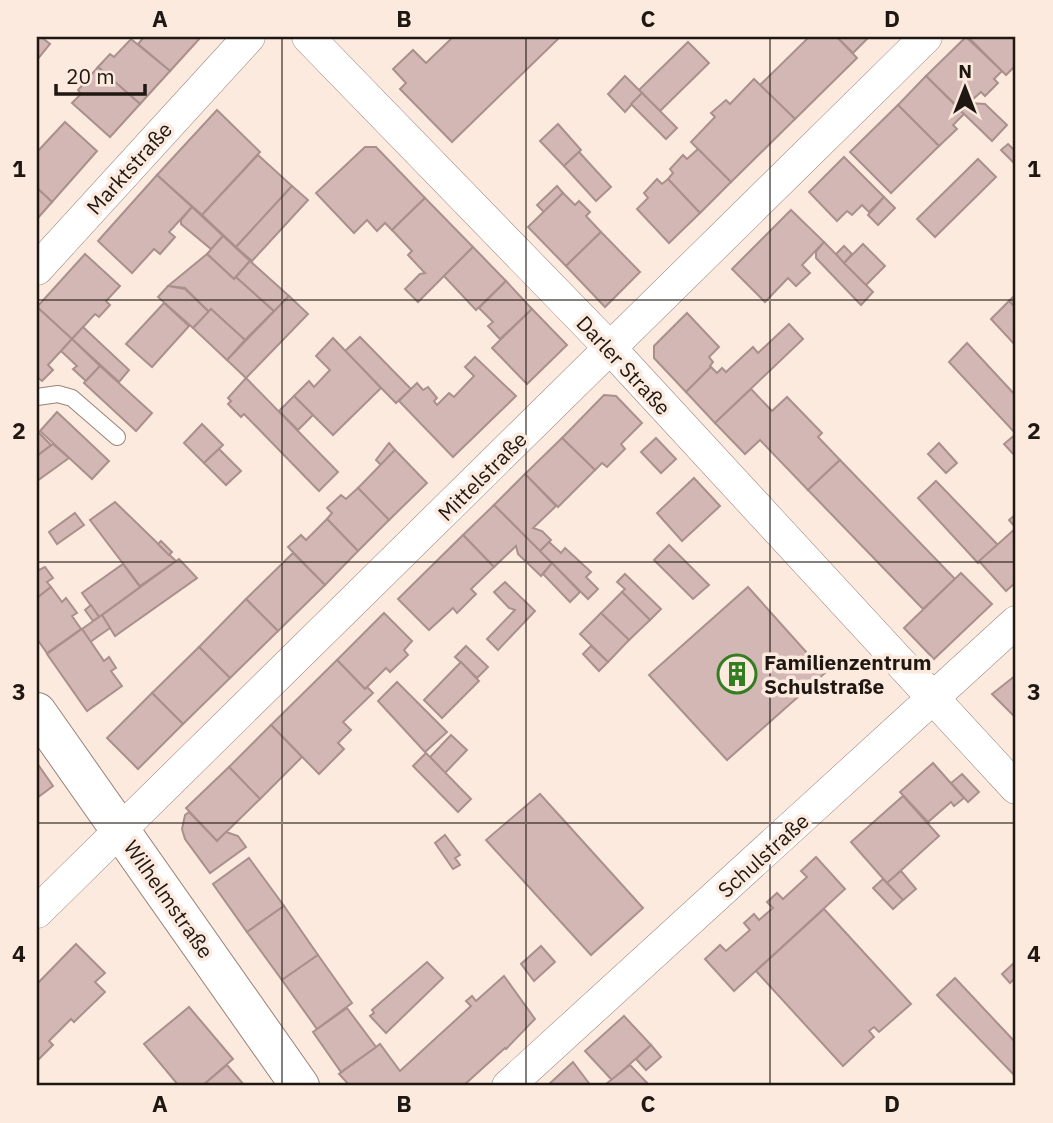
<svg xmlns="http://www.w3.org/2000/svg" width="1053" height="1123" font-family="'IBM Plex Sans',sans-serif">
<style>
.building{fill:#d3b7b4;stroke:#aa908d;stroke-width:2}
.lines{fill:none;stroke-linecap:round;stroke-linejoin:round}
.service-casing{stroke:#998477;stroke-width:18}
.minor-casing{stroke:#998477;stroke-width:33}
.tertiary-casing{stroke:#998477;stroke-width:40}
.service{stroke:#fff;stroke-width:16}
.minor{stroke:#fff;stroke-width:32}
.tertiary{stroke:#fff;stroke-width:38}
.grid{fill:none;stroke:#1f1812;stroke-width:2;stroke-opacity:0.55}
.labels{text-anchor:middle;dominant-baseline:central;stroke-width:7;stroke-linejoin:round;paint-order:stroke}
.street-label{font-size:21px;fill:#1f1812;stroke:#fceade}
.poi-label{font-size:21px;font-weight:bold;fill:#1f1812;stroke:#fceade;text-anchor:start}
.neatline{fill:none;stroke:#1f1812;stroke-width:2.5}
.grid-label{font-size:23px;text-anchor:middle;font-weight:bold;fill:#1f1812}
</style>
<rect width="100%" height="100%" fill="#fceade"/>
<g class="building">
<path d="M37,37H41L50,44L37,60Z"/>
<path d="M144,37H201L170,71L138,44Z"/>
<path d="M453,37H560L452,142L400,89L406,83L393,69L413,50L426,63Z"/>
<path d="M809,37H837L857,58L795,119L760,85Z"/>
<path d="M837,37H869L853,53Z"/>
<path d="M966,37L1002,71L994,79L998,83L985,96L981,92L961,110L926,76Z"/>
<path d="M968,37H1016V65L1006,75Z"/>
<path d="M131,39L170,71L140,104L98,67L110,54L114,57Z"/>
<path d="M688,42L709,63L660,111L639,90Z"/>
<path d="M98,67L140,104L110,137L72,103L81,94L78,90Z"/>
<path d="M625,76L642,93L625,112L608,94Z"/>
<path d="M926,76L964,114L953,125L957,129L939,146L898,105Z"/>
<path d="M754,79L795,119L731,182L691,142L715,117L711,113L726,100L730,104Z"/>
<path d="M642,93L677,128L666,139L631,104Z"/>
<path d="M970,103L985,104L1007,125L992,141L961,111Z"/>
<path d="M898,105L939,146L891,193L850,152Z"/>
<path d="M217,110L260,152L202,215L157,175Z"/>
<path d="M65,122L97,151L52,202L37,188V152Z"/>
<path d="M558,124L581,150L564,166L540,141Z"/>
<path d="M1008,144L1016,152V165L1001,150Z"/>
<path d="M365,147H376L425,198L392,230L385,223L377,231L367,220L354,233L316,193Z"/>
<path d="M698,149L731,182L700,213L668,179L673,173L670,169L683,155L687,159Z"/>
<path d="M579,152L611,187L596,201L564,166Z"/>
<path d="M258,155L292,186L236,247L202,215Z"/>
<path d="M844,157L884,197L869,212L862,205L852,215L847,211L837,221L809,192Z"/>
<path d="M978,159L996,177L935,237L917,219Z"/>
<path d="M157,175L192,207L169,232L175,237L160,254L154,249L132,273L98,241Z"/>
<path d="M657,179L662,184L668,179L700,213L669,243L637,209L648,198L644,193Z"/>
<path d="M292,186L308,200L252,261L236,247Z"/>
<path d="M557,186L563,193L544,212L537,205Z"/>
<path d="M37,188L52,202L37,219Z"/>
<path d="M563,193L575,205L579,201L590,212L586,216L601,232L566,266L528,227Z"/>
<path d="M884,197L895,208L878,225L868,215Z"/>
<path d="M425,198L473,247L418,302L405,289L420,274L425,273L408,255L412,251L392,230Z"/>
<path d="M192,207L223,236L211,249L181,224V220Z"/>
<path d="M791,210L824,242L802,265L810,273L796,286L788,278L765,302L732,269Z"/>
<path d="M601,232L640,272L605,307L566,266Z"/>
<path d="M223,236L250,261L234,279L207,254Z"/>
<path d="M824,242L873,292L861,305L816,258V252Z"/>
<path d="M863,244L885,266L866,285L844,263Z"/>
<path d="M844,246L852,254L844,263L836,254Z"/>
<path d="M473,247L506,281L476,310L444,276Z"/>
<path d="M85,254L120,286L106,301L110,305L99,317L95,314L72,339L37,307Z"/>
<path d="M207,254L234,279L236,277L274,311L245,340L211,309L209,312L185,288L168,286Z"/>
<path d="M250,261L289,296L274,311L236,277Z"/>
<path d="M506,281L532,309L500,339L488,326L493,322L479,308Z"/>
<path d="M168,286L185,289L209,312L193,328L158,297Z"/>
<path d="M1016,294V308L1009,301Z"/>
<path d="M289,296L308,314L246,378L227,360Z"/>
<path d="M1009,301L1016,308V346L991,319Z"/>
<path d="M164,303L189,326L152,367L126,344Z"/>
<path d="M37,307L72,339L48,365L53,370L42,381L37,377Z"/>
<path d="M211,309L245,340L227,360L193,328Z"/>
<path d="M532,309L567,345L527,384L492,348Z"/>
<path d="M687,313L719,347L709,357L713,362L710,366L711,367L686,392L654,358V346Z"/>
<path d="M789,324L803,339L715,423L686,392L711,367L717,373L722,368L726,372L753,347L758,353Z"/>
<path d="M83,327L129,370L119,382L72,339Z"/>
<path d="M360,337L411,389L396,403L345,351Z"/>
<path d="M333,338L381,388L333,435L294,396L309,381L314,387L330,370L316,356Z"/>
<path d="M72,339L100,366L86,381L73,369L77,366L61,351Z"/>
<path d="M967,343L1016,396V434L949,362Z"/>
<path d="M475,357L516,396L453,457L399,401L417,383L423,390L428,387L437,398L434,401L437,405L449,393L454,397L474,376L465,367Z"/>
<path d="M100,366L152,413L136,431L84,383Z"/>
<path d="M246,378L338,472L319,491L244,414L241,417L228,404L231,401L228,398Z"/>
<path d="M751,389L772,411L787,397L822,433L818,437L840,460L808,490L760,440L745,454L715,423Z"/>
<path d="M604,395L616,396L642,423L621,444L625,449L607,467L602,463L595,470L562,438Z"/>
<path d="M294,396L313,415L298,430L279,411Z"/>
<path d="M57,412L109,461L92,479L40,431Z"/>
<path d="M202,424L223,445L204,463L184,443Z"/>
<path d="M37,431L51,445L37,456Z"/>
<path d="M1016,434V457L1004,444Z"/>
<path d="M562,438L595,470L558,507L525,474Z"/>
<path d="M656,438L676,459L661,473L641,452Z"/>
<path d="M389,443L395,450L381,465L376,460Z"/>
<path d="M939,443L957,463L946,473L928,454Z"/>
<path d="M53,444L69,458L37,481V456Z"/>
<path d="M219,449L241,471L226,485L204,463Z"/>
<path d="M395,450L427,483L389,520L358,488Z"/>
<path d="M840,460L955,579L923,609L808,490Z"/>
<path d="M525,474L556,506L533,528L542,531L551,540L540,551L494,505Z"/>
<path d="M694,478L720,506L682,541L657,513Z"/>
<path d="M936,481L998,545L978,563L918,498Z"/>
<path d="M358,488L389,520L358,551L327,519L332,513L327,508L341,495L346,499Z"/>
<path d="M115,502L176,561L140,586L90,520Z"/>
<path d="M494,505L552,563L541,576L518,554L516,546L494,567L463,535Z"/>
<path d="M75,513L84,525L57,544L49,532Z"/>
<path d="M1016,514V528L1009,520Z"/>
<path d="M327,519L358,551L325,585L288,547L301,535L306,540Z"/>
<path d="M1016,528V582L1006,591L979,561Z"/>
<path d="M463,535L494,567L471,589L476,594L457,613L453,608L429,630L398,599Z"/>
<path d="M161,541L172,552L169,555L158,544Z"/>
<path d="M549,542L561,553L565,548L591,572L586,577L598,589L588,599L540,551Z"/>
<path d="M669,545L709,585L693,599L654,560Z"/>
<path d="M293,553L325,585L278,631L246,599Z"/>
<path d="M179,559L197,578L115,636L102,615Z"/>
<path d="M552,563L580,592L570,602L543,574Z"/>
<path d="M123,564L140,587L99,617L82,593Z"/>
<path d="M37,567L39,570L45,567L53,578L47,582L51,587L37,598Z"/>
<path d="M961,573L992,604L934,659L904,628Z"/>
<path d="M625,574L661,609L650,620L622,592L625,589L617,582Z"/>
<path d="M505,582L535,611L498,650L487,639L515,610L509,608L494,592Z"/>
<path d="M51,587L62,602L66,598L77,613L72,616L81,629L47,653L37,639V598Z"/>
<path d="M748,587L825,673L727,760L649,675Z"/>
<path d="M622,592L650,620L629,640L601,613Z"/>
<path d="M246,599L278,631L230,678L199,647Z"/>
<path d="M91,605L99,617L93,621L85,610Z"/>
<path d="M384,613L412,641L404,650L408,655L390,672L386,668L365,689L337,660Z"/>
<path d="M601,613L629,640L608,662L580,634Z"/>
<path d="M102,615L110,628L90,642L82,629Z"/>
<path d="M82,629L104,661L109,657L116,668L111,671L122,686L87,711L47,654Z"/>
<path d="M466,646L488,667L477,678L455,657Z"/>
<path d="M591,646L608,662L599,671L583,654Z"/>
<path d="M199,647L230,678L183,724L152,693Z"/>
<path d="M337,660L365,689L367,687L373,693L343,722L351,730L338,743L344,749L319,774L271,725Z"/>
<path d="M461,662L479,681L442,718L424,700Z"/>
<path d="M1016,675V718L992,694Z"/>
<path d="M397,682L447,732L425,752L378,701Z"/>
<path d="M152,693L183,724L138,769L107,738Z"/>
<path d="M271,725L302,757L260,799L229,767Z"/>
<path d="M451,735L467,750L445,773L430,757Z"/>
<path d="M426,753L471,799L458,812L413,766Z"/>
<path d="M37,763L53,786L37,798Z"/>
<path d="M933,763L964,798L954,806L951,802L928,822L900,792Z"/>
<path d="M229,767L260,799L217,841L186,808Z"/>
<path d="M962,774L979,792L968,802L951,783Z"/>
<path d="M540,794L643,908L591,955L486,840Z"/>
<path d="M903,796L939,836L887,883L851,842Z"/>
<path d="M189,812L217,841L226,832L238,836L246,847L210,873L185,839L182,829L185,815Z"/>
<path d="M445,835L460,855L455,858L460,865L453,869L435,843Z"/>
<path d="M816,857L845,889L734,991L705,959L720,945L726,951L750,930L744,923L754,914L759,920L773,908L767,902L777,893L783,899L807,877L801,871Z"/>
<path d="M249,858L284,906L247,932L213,884Z"/>
<path d="M901,871L916,889L903,900L887,883Z"/>
<path d="M883,879L903,900L893,909L873,888Z"/>
<path d="M284,906L318,955L282,980L247,932Z"/>
<path d="M824,909L911,1004L879,1032L874,1027L869,1031L874,1037L843,1066L756,971Z"/>
<path d="M76,944L105,973L95,982L105,992L74,1022L71,1019L49,1041L53,1045L37,1061V984Z"/>
<path d="M541,946L555,962L534,981L521,964Z"/>
<path d="M318,955L352,1003L317,1029L282,980Z"/>
<path d="M1016,961V977L1010,983L1002,974Z"/>
<path d="M427,962L443,978L386,1033L370,1016L374,1013L372,1010Z"/>
<path d="M504,976L535,1019L506,1049L505,1048L463,1086H350L339,1074L380,1044L400,1071L471,1006L466,1001L472,996L476,1001Z"/>
<path d="M955,978L1016,1043V1077L937,995Z"/>
<path d="M189,1007L233,1059L202,1086H179L144,1044Z"/>
<path d="M347,1008L376,1047L341,1072L313,1032Z"/>
<path d="M624,1016L651,1045L612,1080L585,1051Z"/>
<path d="M651,1045L661,1057L646,1070L636,1059Z"/>
<path d="M573,1062L591,1086H547Z"/>
<path d="M227,1065L245,1086H202Z"/>
<path d="M630,1065L650,1086H608L606,1084Z"/>
</g>
<g class="lines">
<defs>
<path id="service" d="M37,397L58,394L72,398L117,437"/>
<g id="minor">
<path d="M308,37L611,349L1016,788"/>
<path d="M37,269L249,37"/>
<path d="M37,912L926,37"/>
<path d="M508,1086L1016,622"/>
</g>
<path id="tertiary" d="M37,712L300,1086"/>
</defs>
<use href="#service" class="service-casing"/>
<use href="#minor" class="minor-casing"/>
<use href="#tertiary" class="tertiary-casing"/>
<use href="#service" class="service"/>
<use href="#minor" class="minor"/>
<use href="#tertiary" class="tertiary"/>
</g>
<path class="grid" d="M282,37V1086M526,37V1086M770,37V1086M37,300H1016M37,562H1016M37,823H1016"/>
<defs>
<symbol id="building-ring" viewBox="-11 -11 22 22"><circle r="9.5" fill="#fceade" stroke="#347d22" stroke-width="1.5"/><path d="M-4-6H4V6H1V3H-1V6H-4ZM-2.5-4.3h1.7v1.8h-1.7ZM.8-4.3h1.7v1.8H.8ZM-2.5-1h1.7V.8h-1.7ZM.8-1h1.7V.8H.8Z" fill="#347d22"/></symbol>
</defs>
<g fill-rule="evenodd">
<use href="#building-ring" x="715" y="652" width="44" height="44"/>
</g>
<g class="labels">
<g class="street-label">
<text transform="translate(129 168) rotate(-48)">Marktstraße</text>
<text transform="translate(624 365) rotate(47)">Darler Straße</text>
<text transform="translate(482 476) rotate(-45)">Mittelstraße</text>
<text transform="translate(763 855) rotate(-42)">Schulstraße</text>
<text transform="translate(169 899) rotate(55)">Wilhelmstraße</text>
</g>
<g class="poi-label">
<text x="764" y="662">Familienzentrum<tspan x="764" dy="24">Schulstraße</tspan></text>
</g>
</g>
<rect width="1053" height="1123" fill="none" stroke="#fceade" stroke-width="77"/>
<g transform="translate(965 88)" stroke="#fceade" stroke-width="5" paint-order="stroke">
<path d="M0-5L12 26L0 18L-12 26Z" fill="#1f1812"/>
<text y="-10" font-size="19" font-weight="bold" text-anchor="middle" fill="#1f1812">N</text>
</g>
<path d="M56 84v10h89v-10" fill="none" stroke="#1f1812" stroke-width="3.5"/>
<text x="66" y="84" font-size="21" fill="#1f1812" stroke="#fceade" stroke-width="5" paint-order="stroke">20 m</text>
<rect x="38" y="38" width="976" height="1046" class="neatline"/>
<g class="grid-label">
<text x="160" y="27">A</text>
<text x="404" y="27">B</text>
<text x="648" y="27">C</text>
<text x="892" y="27">D</text>
<text x="19" y="177">1</text>
<text x="1034" y="177">1</text>
<text x="19" y="439">2</text>
<text x="1034" y="439">2</text>
<text x="19" y="700">3</text>
<text x="1034" y="700">3</text>
<text x="19" y="962">4</text>
<text x="1034" y="962">4</text>
<text x="160" y="1112">A</text>
<text x="404" y="1112">B</text>
<text x="648" y="1112">C</text>
<text x="892" y="1112">D</text>
</g>
</svg>
